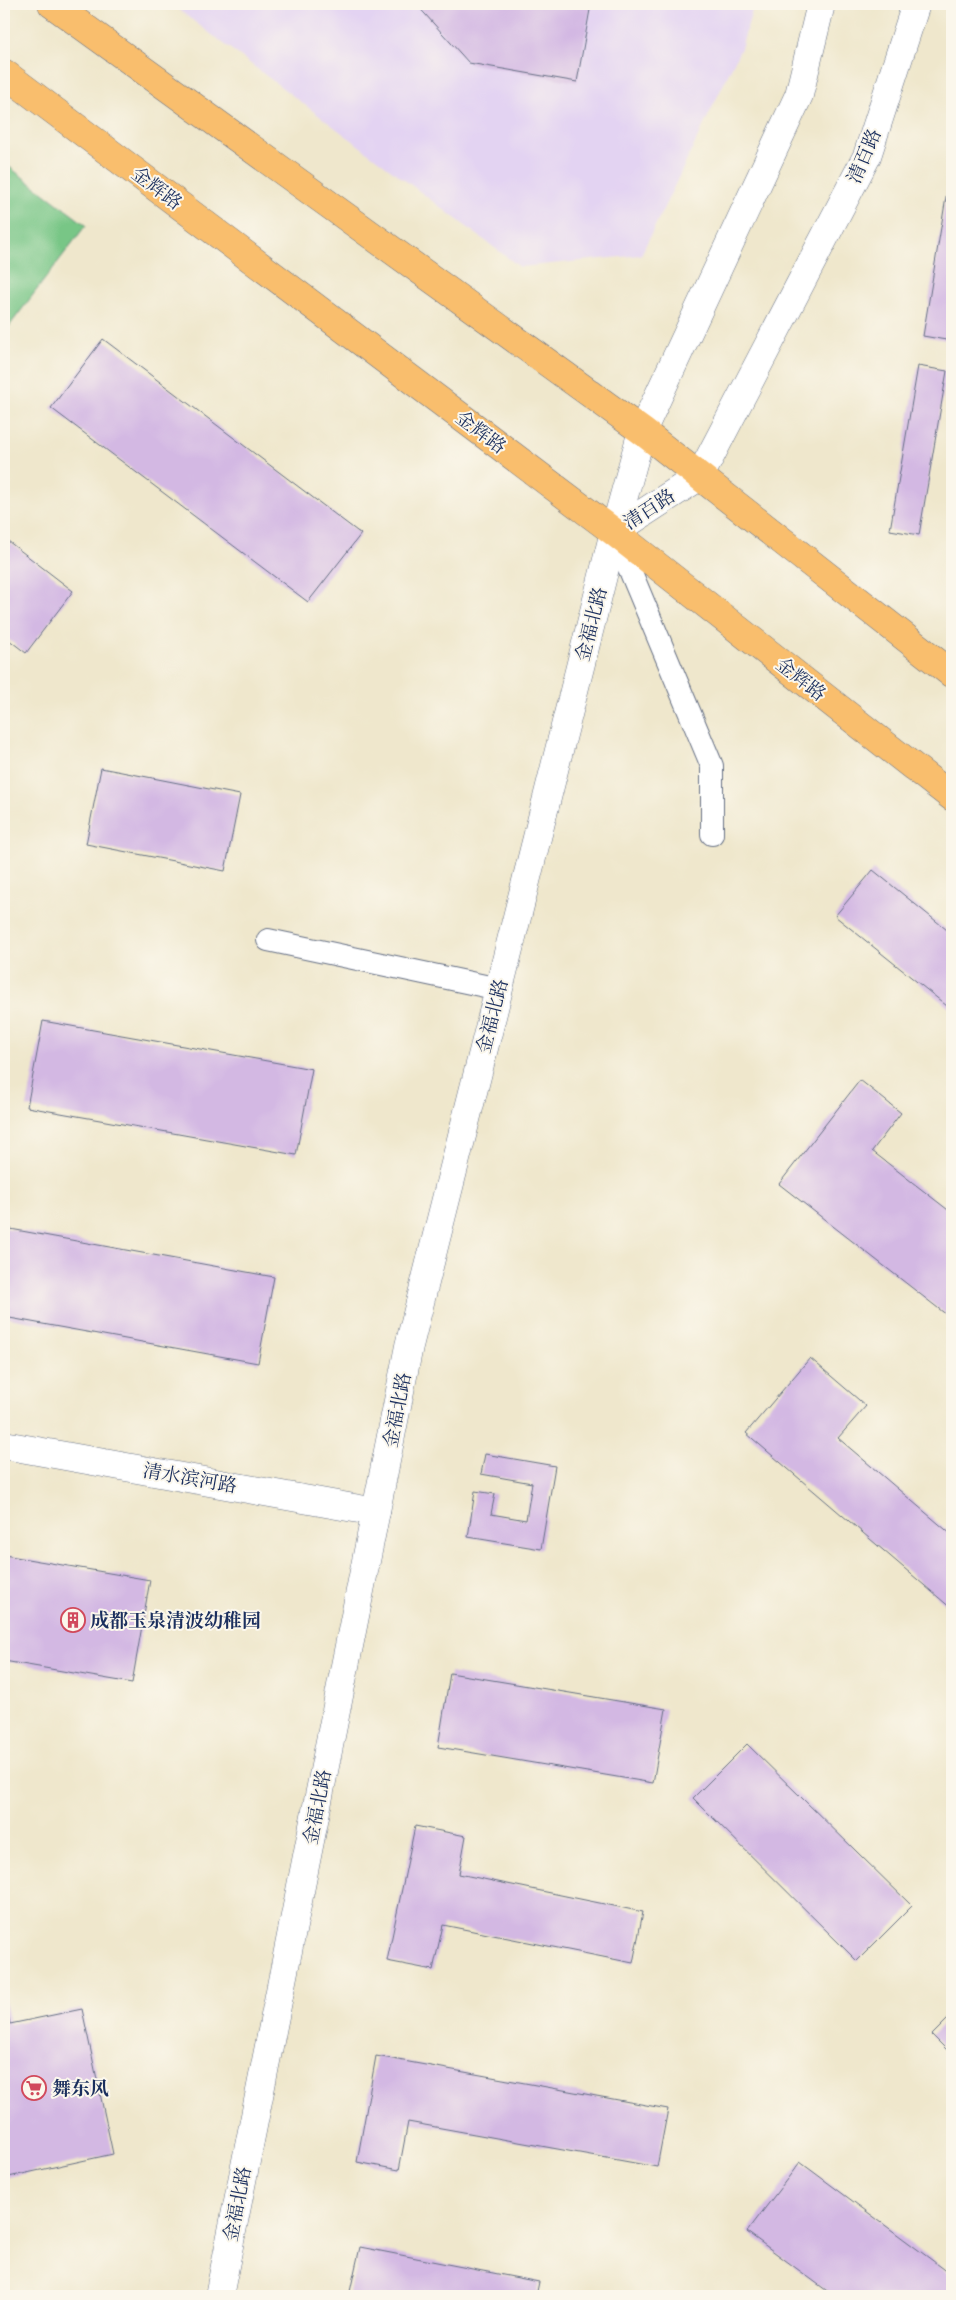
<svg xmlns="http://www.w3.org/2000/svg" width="956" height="2300" font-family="'EB Garamond','Noto Serif SC',serif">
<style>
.built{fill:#e3d3f2}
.green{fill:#78c686;stroke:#4a7a72}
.building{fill:#d3b8e3}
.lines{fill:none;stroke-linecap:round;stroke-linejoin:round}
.service-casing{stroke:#656f84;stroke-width:24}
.minor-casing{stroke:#656f84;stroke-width:29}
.tertiary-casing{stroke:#656f84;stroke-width:29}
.primary-casing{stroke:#656f84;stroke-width:29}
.service{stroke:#fff;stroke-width:22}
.minor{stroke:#fff;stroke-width:28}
.tertiary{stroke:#fff;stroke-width:28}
.primary{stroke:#f9be6d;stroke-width:28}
.labels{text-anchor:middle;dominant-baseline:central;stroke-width:4;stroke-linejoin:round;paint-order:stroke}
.street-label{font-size:19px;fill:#1b2f5e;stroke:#fbf7ec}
.poi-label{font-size:19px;font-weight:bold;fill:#1b2f5e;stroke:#fbf7ec;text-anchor:start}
</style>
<rect width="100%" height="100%" fill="#fbf7ec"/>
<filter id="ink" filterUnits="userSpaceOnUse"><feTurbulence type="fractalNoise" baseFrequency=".02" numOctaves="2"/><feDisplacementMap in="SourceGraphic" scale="10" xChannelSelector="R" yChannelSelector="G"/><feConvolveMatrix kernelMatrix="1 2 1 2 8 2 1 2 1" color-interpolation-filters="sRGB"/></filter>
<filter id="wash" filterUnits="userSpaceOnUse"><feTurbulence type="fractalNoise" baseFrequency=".0096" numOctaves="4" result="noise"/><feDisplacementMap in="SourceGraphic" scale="20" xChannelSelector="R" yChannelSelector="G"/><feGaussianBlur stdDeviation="1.12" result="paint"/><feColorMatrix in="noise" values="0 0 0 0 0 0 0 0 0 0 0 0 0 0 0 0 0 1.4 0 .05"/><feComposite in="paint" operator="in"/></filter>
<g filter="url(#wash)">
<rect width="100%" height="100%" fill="#efe7cc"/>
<path class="built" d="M171,4H754L741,48L641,255L520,267Z"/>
<path class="green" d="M4,163L86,225L4,333Z"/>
<g id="blocks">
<g class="building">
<path d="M416,4H591L577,82L469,63Z"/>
<path d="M951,167H952V341L923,336Z"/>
<path d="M103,339L361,534L308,602L51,408Z"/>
<path d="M918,366L947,371L919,535L890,530Z"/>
<path d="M4,538L73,591L26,653L4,636Z"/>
<path d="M101,768L240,795L225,871L86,844Z"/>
<path d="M873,870L952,934V1010L835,916Z"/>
<path d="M43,1021L312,1069L296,1155L27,1107Z"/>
<path d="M860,1080L901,1113L872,1151L952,1213V1319L779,1184Z"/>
<path d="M5,1228L274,1277L258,1363L4,1317Z"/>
<path d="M810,1358L866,1406L838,1438L952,1535V1609L746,1433Z"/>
<path d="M485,1454L555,1466L541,1549L468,1537L475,1491L495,1494L491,1514L526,1520L532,1483L481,1474Z"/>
<path d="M4,1555L150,1580L132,1683L4,1661Z"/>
<path d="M450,1673L666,1709L653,1783L438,1747Z"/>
<path d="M747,1744L912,1906L857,1961L693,1798Z"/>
<path d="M415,1826L466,1836L459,1874L643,1912L633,1963L443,1925L433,1970L387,1961Z"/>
<path d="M4,1997L10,2024L82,2009L113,2154L4,2178Z"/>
<path d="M952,2015V2055L932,2035Z"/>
<path d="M376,2056L668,2109L657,2167L408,2122L399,2170L357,2162Z"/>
<path d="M800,2162L952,2275V2296H834L747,2232Z"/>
<path d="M360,2247L539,2282L536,2296H349Z"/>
</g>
</g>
</g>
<g filter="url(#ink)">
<use href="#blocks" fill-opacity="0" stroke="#656f84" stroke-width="1"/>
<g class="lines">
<defs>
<g id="service">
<path d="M614,532L712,766V834"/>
<path d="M268,940L499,989"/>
</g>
<path id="minor" d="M4,1445L376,1512"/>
<g id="tertiary">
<path d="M614,532L700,476L867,156L916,4"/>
<path d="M219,2296L409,1346L614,532L642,431L799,95L821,4"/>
</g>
<g id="primary">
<path d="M52,4L642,431L952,674"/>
<path d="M4,73L614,532L952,797"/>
</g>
</defs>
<use href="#service" class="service-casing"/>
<use href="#minor" class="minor-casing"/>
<use href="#tertiary" class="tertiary-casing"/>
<use href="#primary" class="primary-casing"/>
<use href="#service" class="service"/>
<use href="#minor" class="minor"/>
<use href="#tertiary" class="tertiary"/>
<use href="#primary" class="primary"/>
</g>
</g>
<defs>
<symbol id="building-ring" viewBox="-11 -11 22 22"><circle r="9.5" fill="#fbf7ec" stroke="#d1495b" stroke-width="1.5"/><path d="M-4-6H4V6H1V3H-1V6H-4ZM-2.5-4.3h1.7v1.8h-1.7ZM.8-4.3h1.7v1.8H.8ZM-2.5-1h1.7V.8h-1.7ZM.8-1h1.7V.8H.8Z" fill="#d1495b"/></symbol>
<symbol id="supermarket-ring" viewBox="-11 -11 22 22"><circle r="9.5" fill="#fbf7ec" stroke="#d1495b" stroke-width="1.5"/><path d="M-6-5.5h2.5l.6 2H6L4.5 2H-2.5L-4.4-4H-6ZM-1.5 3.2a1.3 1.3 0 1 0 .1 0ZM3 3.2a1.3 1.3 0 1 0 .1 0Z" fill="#d1495b"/></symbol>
</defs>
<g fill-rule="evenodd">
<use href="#building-ring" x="59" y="1606" width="28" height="28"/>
<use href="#supermarket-ring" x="20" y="2074" width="28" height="28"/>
</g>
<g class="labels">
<g class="street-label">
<text transform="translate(864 156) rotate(-67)">清百路</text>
<text transform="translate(157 188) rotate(37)">金辉路</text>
<text transform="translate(481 432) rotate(37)">金辉路</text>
<text transform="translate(649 509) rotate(-33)">清百路</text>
<text transform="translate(591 624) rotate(-76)">金福北路</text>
<text transform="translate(801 679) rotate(38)">金辉路</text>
<text transform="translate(492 1016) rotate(-76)">金福北路</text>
<text transform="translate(397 1410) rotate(-79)">金福北路</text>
<text transform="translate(190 1478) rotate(10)">清水滨河路</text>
<text transform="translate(317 1807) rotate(-79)">金福北路</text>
<text transform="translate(237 2204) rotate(-79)">金福北路</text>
</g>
<g class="poi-label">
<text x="90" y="1620">成都玉泉清波幼稚园</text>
<text x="52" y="2088">舞东风</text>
</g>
</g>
<rect width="956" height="2300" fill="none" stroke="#fbf7ec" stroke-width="20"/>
</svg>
